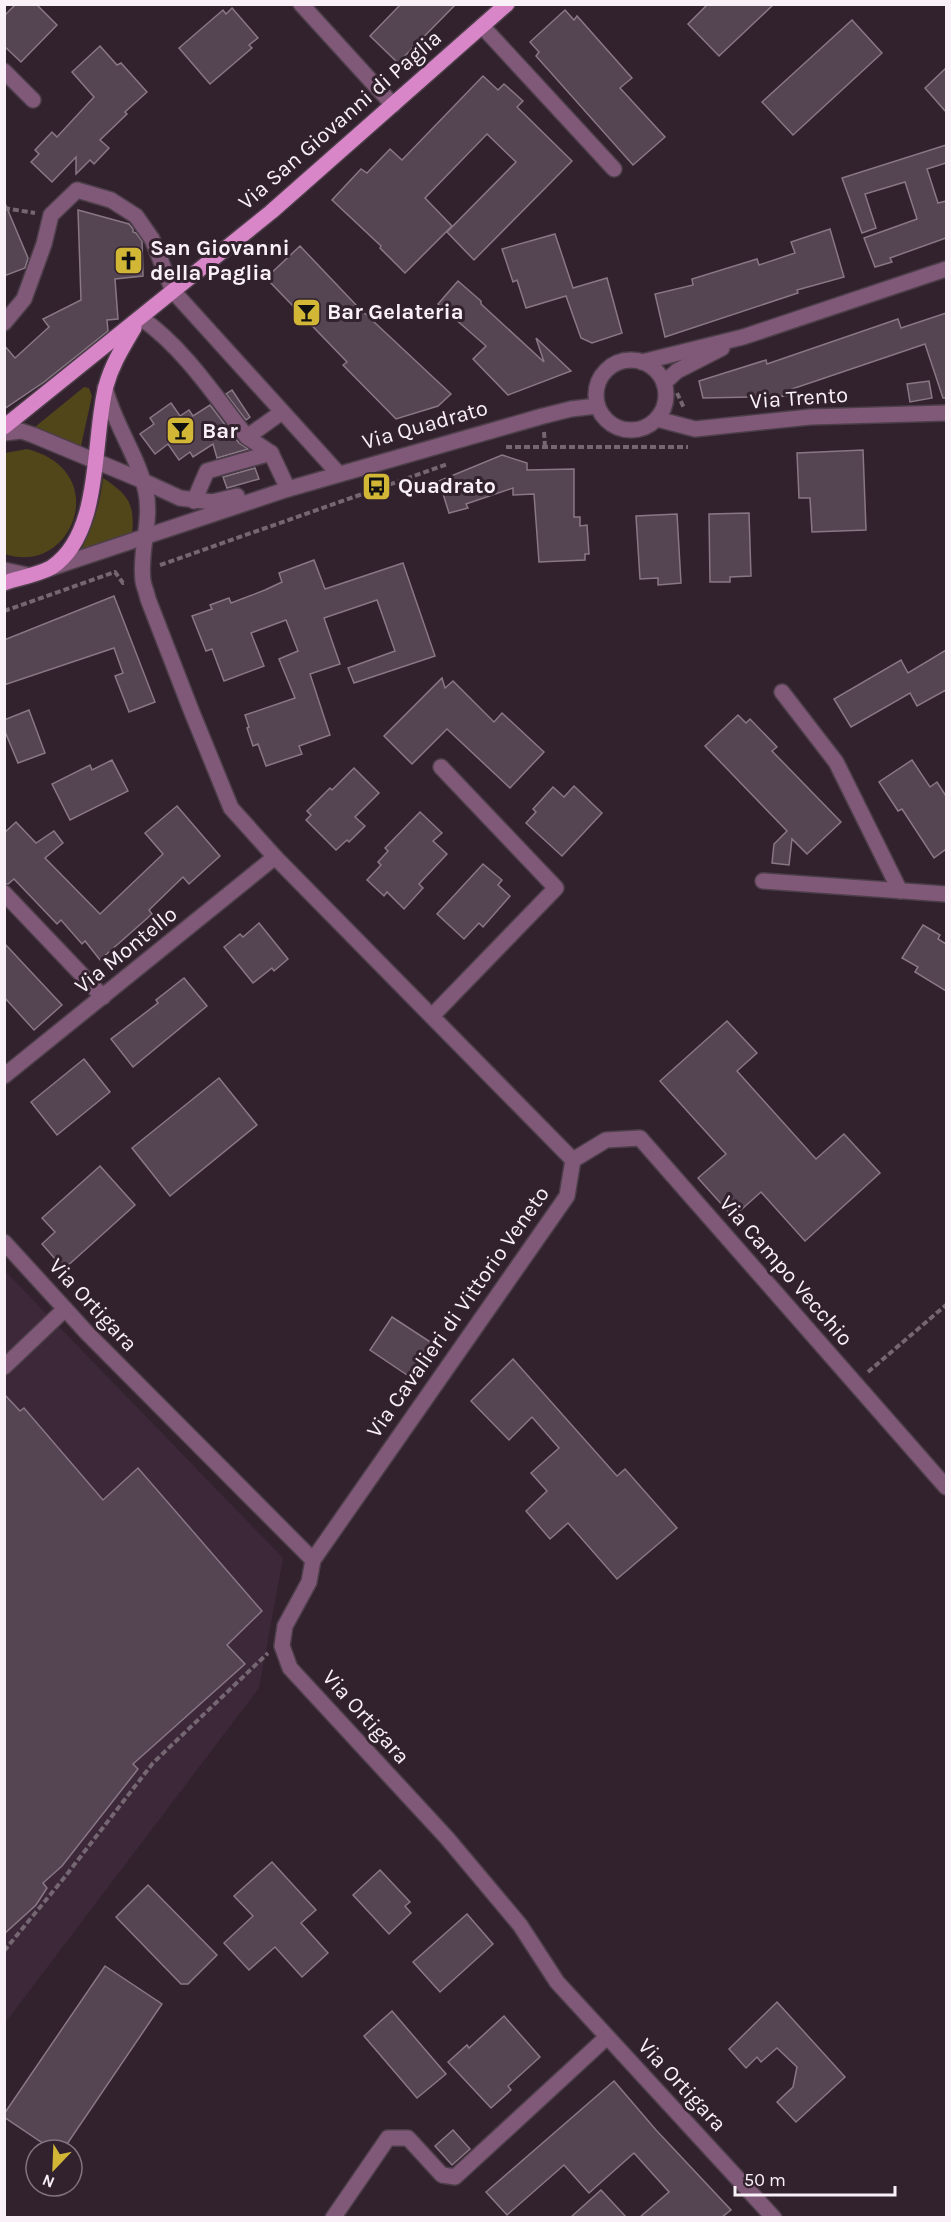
<svg xmlns="http://www.w3.org/2000/svg" width="951" height="2222" font-family="Karla,sans-serif">
<style>
.built{fill:#3d2839}
.green{fill:#50461a}
.building{fill:#554451;stroke:#897785;stroke-width:1.5}
.lines{fill:none;stroke-linecap:round;stroke-linejoin:round}
.minor-casing{stroke:#4d3f4a;stroke-width:18}
.major-casing{stroke:#4d3f4a;stroke-width:18}
.path{stroke:#756772;stroke-width:4;stroke-dasharray:6 3;stroke-linecap:butt}
.minor{stroke:#805878;stroke-width:15}
.major{stroke:#d886c8;stroke-width:15}
.labels{text-anchor:middle;dominant-baseline:central;stroke-width:6;stroke-linejoin:round;paint-order:stroke}
.street-label{font-size:22px;fill:#faf0f8;stroke:#31222e}
.poi-label{font-size:22px;font-weight:bold;fill:#faf0f8;stroke:#31222e;text-anchor:start}
</style>
<rect width="100%" height="100%" fill="#31222e"/>
<path class="built" d="M5,1271L283,1558L259,1688L5,2023Z"/>
<g class="green">
<path d="M84,387L89,388L92,396L81,446L35,427Z"/>
<path d="M27,449C114,471 72,577 5,554V453Z"/>
<path d="M103,478C129,495 135,504 132,535L79,554C92,529 100,506 103,478Z"/>
</g>
<g class="building">
<path d="M16,4H36L57,25L21,62L4,46V16Z"/>
<path d="M401,4H456L398,63L370,36Z"/>
<path d="M708,4H774L719,56L688,24Z"/>
<path d="M232,8L258,38L249,45L252,48L210,84L179,48L223,10L226,14Z"/>
<path d="M565,10L574,20L577,16L632,78L620,88L665,137L633,165L536,56L539,52L530,42Z"/>
<path d="M852,20L882,53L793,135L762,102Z"/>
<path d="M100,46L117,65L121,63L147,92L125,112L127,114L100,140L109,148L94,164L90,160L76,174V157L52,182L31,162L39,154L35,150L52,132L57,137L94,97L72,72Z"/>
<path d="M946,68V112L925,88Z"/>
<path d="M483,76L498,90L504,84L523,101L517,107L572,161L474,260L447,232L516,162L487,134L425,198L452,226L405,273L380,248L381,246L332,200L361,169L367,173L390,149L402,160Z"/>
<path d="M946,145V163L927,169L938,203L946,201V238L890,258L892,262L875,267L864,238L917,219L905,182L865,194L876,228L862,233L842,178Z"/>
<path d="M4,201L28,258L25,268L4,276Z"/>
<path d="M78,210L129,224L133,229V232L136,233L142,241L143,276L115,279L118,319L107,320L108,331L44,382L4,409V345L15,358L49,327L43,319L81,300Z"/>
<path d="M830,229L844,277L797,290L798,293L665,337L655,294L693,285L692,279L757,259L759,265L795,253L791,242Z"/>
<path d="M555,234L573,288L607,278L622,333L592,343L581,338L566,296L526,308L517,280L513,282L502,249Z"/>
<path d="M300,246L357,306L451,394L438,406L396,419L343,365L347,362L266,278Z"/>
<path d="M458,281L481,301V304L544,362L536,338L571,371L508,395L473,359L486,346L438,304Z"/>
<path d="M946,313V398H943L925,344L792,389L794,396L703,398L699,381L766,360L767,364L898,319L901,328Z"/>
<path d="M929,381L932,398L910,402L907,384Z"/>
<path d="M232,390L250,417L246,420L226,394Z"/>
<path d="M171,403L180,416L189,410L193,416L210,405L239,443L248,449L217,458L213,444L193,457L190,452L179,460L168,444L155,454L140,434L154,424L150,418Z"/>
<path d="M863,450L866,530L812,532L810,498H799L797,453Z"/>
<path d="M502,455L527,463V470L574,469V517H580V526L587,525L589,554H585V560L539,562L534,494L513,495V488L466,504L468,508L449,513L439,481Z"/>
<path d="M255,468L259,479L227,488L223,477Z"/>
<path d="M749,513L751,576L730,577V582H710L709,514Z"/>
<path d="M677,514L681,583L658,585V578L640,579L636,516Z"/>
<path d="M314,560L325,589L403,563L435,656L354,683L348,668L395,651L377,600L324,618L340,664L310,674L330,735L299,746L302,754L266,766L258,744L253,746L247,728L249,727L245,715L295,698L279,659L298,651L286,620L251,633L264,666L224,681L212,649L206,651L192,616L212,609L210,605L229,598L231,603L265,590L282,582L279,573Z"/>
<path d="M114,596L155,702L129,712L115,676L123,673L114,648L4,685V640Z"/>
<path d="M946,650V690L917,706L910,693L851,727L834,699L901,660L908,673Z"/>
<path d="M442,678L445,688L453,681L494,722L502,713L544,752L510,788L447,729L412,764L384,736Z"/>
<path d="M29,710L45,753L18,763L4,729V720Z"/>
<path d="M738,715L746,723L750,719L777,747L772,751L841,822L807,854L792,839L789,865L772,863L774,844L787,831L705,746Z"/>
<path d="M112,760L128,791L70,820L52,784L90,765L92,770Z"/>
<path d="M912,760L930,787L937,782L946,796V849L934,858L902,809L898,811L879,782Z"/>
<path d="M354,768L379,793L355,817L365,826L349,842L347,840L336,850L306,820L311,815L307,811L330,788L332,790Z"/>
<path d="M574,786L602,813L562,856L526,823L536,812L533,809L553,787L564,797Z"/>
<path d="M177,806L220,856L189,884L183,877L149,910L152,914L100,960L85,941L82,944L61,920L57,924L14,879L8,884H4V833L16,822L36,843L54,831L63,843L45,858L100,914L163,854L145,833Z"/>
<path d="M420,812L442,833L433,841L447,854L419,884L423,888L404,909L387,892L384,896L367,880L381,865L378,862L388,851L385,848Z"/>
<path d="M483,864L502,880L498,885L510,896L483,927L479,923L464,939L437,914Z"/>
<path d="M259,923L288,959L274,971L272,968L253,983L224,947L240,934L243,937Z"/>
<path d="M923,925L940,935L938,939L946,944V991L915,972L918,967L902,958Z"/>
<path d="M4,943L62,1005L34,1030L4,997Z"/>
<path d="M184,978L207,1006L133,1067L111,1039L158,1003L156,1000Z"/>
<path d="M727,1021L757,1053L737,1071L816,1159L844,1134L880,1173L805,1241L761,1192L733,1217L698,1178L726,1154L660,1081Z"/>
<path d="M84,1059L110,1092L57,1135L31,1102Z"/>
<path d="M219,1078L257,1125L170,1196L132,1148Z"/>
<path d="M100,1166L135,1205L64,1269L42,1244L55,1232L42,1218Z"/>
<path d="M392,1317L438,1347L416,1381L370,1350Z"/>
<path d="M513,1359L617,1476L625,1469L677,1528L617,1579L568,1523L550,1539L526,1511L547,1491L531,1473L559,1448L532,1417L509,1440L471,1401Z"/>
<path d="M4,1394L20,1411L24,1408L103,1500L138,1468L262,1611L227,1645L245,1664L133,1764L138,1769L62,1866L43,1883L47,1888L36,1905L4,1934Z"/>
<path d="M272,1862L316,1910L301,1923L328,1953L302,1977L275,1947L249,1970L224,1943L253,1916L234,1896Z"/>
<path d="M380,1870L410,1902L405,1906L411,1913L389,1934L353,1895Z"/>
<path d="M148,1885L217,1955L188,1984H181L116,1917Z"/>
<path d="M467,1914L493,1944L440,1992L413,1962Z"/>
<path d="M105,1966L162,2004L63,2150H53L4,2117V2114Z"/>
<path d="M777,2002L845,2077L796,2122L777,2102L793,2087L797,2067L777,2048L761,2062L757,2057L746,2068L729,2049Z"/>
<path d="M392,2011L446,2074L417,2098L364,2036Z"/>
<path d="M504,2016L540,2057L508,2086L511,2090L491,2108L448,2062L467,2045L469,2048Z"/>
<path d="M614,2081L656,2130L731,2210L722,2217H640L669,2192L634,2153L589,2193L564,2165L507,2215L486,2192Z"/>
<path d="M453,2130L470,2149L452,2165L435,2146Z"/>
<path d="M601,2190L626,2217H571Z"/>
</g>
<g class="lines">
<defs>
<g id="minor">
<path d="M301,4L393,105"/>
<path d="M482,26L614,169"/>
<path d="M4,71L33,100"/>
<path d="M141,318C184,348 215,396 247,437"/>
<path d="M4,323L24,299L44,244L51,215L77,190L111,200L136,216L152,239L173,291L338,473"/>
<circle cx="631" cy="395" r="35"/>
<path d="M642,362L743,337L946,269"/>
<path d="M664,383L677,371L722,348"/>
<path d="M105,388C114,424 138,456 146,492C152,522 139,551 143,581C144,587 147,593 148,599L191,710L231,808L275,857L573,1160L567,1196L313,1560"/>
<path d="M282,412L247,437L271,453L288,489"/>
<path d="M657,419L695,429L810,417L946,413"/>
<path d="M4,433L21,431L33,435L141,480L180,498L212,502L237,496"/>
<path d="M194,501L207,471L271,453"/>
<path d="M51,568L288,489L543,416L571,409L597,406"/>
<path d="M4,570L27,575"/>
<path d="M782,692L836,762L900,891"/>
<path d="M763,881L946,894"/>
<path d="M4,893L103,997"/>
<path d="M432,1016L556,888L441,767"/>
<path d="M4,1076L275,857"/>
<path d="M573,1160L606,1140L640,1138L946,1487"/>
<path d="M4,1242L88,1334L313,1560L309,1582L285,1626L282,1646L290,1668L447,1838L520,1925L557,1982L774,2218"/>
<path d="M4,1367L65,1309"/>
<path d="M333,2218L388,2138H408L442,2175L455,2177L607,2037"/>
</g>
<g id="major">
<path d="M4,427L271,212L507,4"/>
<path d="M4,583C18,578 41,574 52,567C103,533 92,438 106,386C112,364 123,347 134,328"/>
</g>
</defs>
<use href="#minor" class="minor-casing"/>
<use href="#major" class="major-casing"/>
<g class="path">
<path d="M4,208L35,213"/>
<path d="M677,393L684,408"/>
<path d="M544,432L545,447"/>
<path d="M506,447H688"/>
<path d="M160,565L448,464"/>
<path d="M4,611L115,572L123,583L126,582"/>
<path d="M868,1372L946,1305"/>
<path d="M4,1951L64,1878L153,1763L268,1653"/>
</g>
<use href="#minor" class="minor"/>
<use href="#major" class="major"/>
</g>
<defs>
<symbol id="church-square" viewBox="-11 -11 22 22"><rect x="-9" y="-9" width="18" height="18" rx="4" fill="#d2b736" stroke="#31222e"/><path d="M-1.2-6h2.4v3.5h3.3v2.4h-3.3V6h-2.4V-.1h-3.3v-2.4h3.3Z" fill="#111"/></symbol>
<symbol id="bar-square" viewBox="-11 -11 22 22"><rect x="-9" y="-9" width="18" height="18" rx="4" fill="#d2b736" stroke="#31222e"/><path d="M-6-5H6L.8 .8V4.5H3.5V6h-7V4.5H-.8V.8Z" fill="#111"/></symbol>
<symbol id="bus-square" viewBox="-11 -11 22 22"><rect x="-9" y="-9" width="18" height="18" rx="4" fill="#d2b736" stroke="#31222e"/><path d="M-5-6H5V4H4V6H2V4H-2V6H-4V4H-5ZM-3.5-4V0h7V-4ZM-3.5 1.2v1.5H-2V1.2ZM2 1.2v1.5H3.5V1.2Z" fill="#111"/></symbol>
</defs>
<g fill-rule="evenodd">
<use href="#church-square" x="112" y="244" width="33" height="33"/>
<use href="#bar-square" x="290" y="296" width="33" height="33"/>
<use href="#bar-square" x="164" y="414" width="33" height="33"/>
<use href="#bus-square" x="360" y="470" width="33" height="33"/>
</g>
<g class="labels">
<g class="street-label">
<text transform="translate(340 120) rotate(-41)">Via San Giovanni di Paglia</text>
<text transform="translate(799 398) rotate(-4)">Via Trento</text>
<text transform="translate(425 425) rotate(-16)">Via Quadrato</text>
<text transform="translate(126 950) rotate(-39)">Via Montello</text>
<text transform="translate(786 1271) rotate(49)">Via Campo Vecchio</text>
<text transform="translate(93 1305) rotate(47)">Via Ortigara</text>
<text transform="translate(458 1312) rotate(-55)">Via Cavalieri di Vittorio Veneto</text>
<text transform="translate(366 1717) rotate(48)">Via Ortigara</text>
<text transform="translate(682 2085) rotate(47)">Via Ortigara</text>
</g>
<g class="poi-label">
<text x="150" y="248">San Giovanni<tspan x="150" dy="25">della Paglia</tspan></text>
<text x="327" y="312">Bar Gelateria</text>
<text x="202" y="431">Bar</text>
<text x="398" y="486">Quadrato</text>
</g>
</g>
<rect width="951" height="2222" fill="none" stroke="#faf0f8" stroke-width="12"/>
<g transform="translate(54 2168) rotate(203)"><circle r="28" fill="#31222e" stroke="#81747f" stroke-width="1.5"/>
<path d="M0-4.5L10 22L0 15L-10 22Z" fill="#d2b736"/>
<text y="-9" font-size="16" font-weight="bold" text-anchor="middle" fill="#faf0f8">N</text>
</g>
<path d="M735 2186v9h160v-9" fill="none" stroke="#faf0f8" stroke-width="3"/>
<text x="744" y="2186" font-size="18" fill="#faf0f8" stroke="#31222e" stroke-width="4.5" paint-order="stroke">50 m</text>
</svg>
